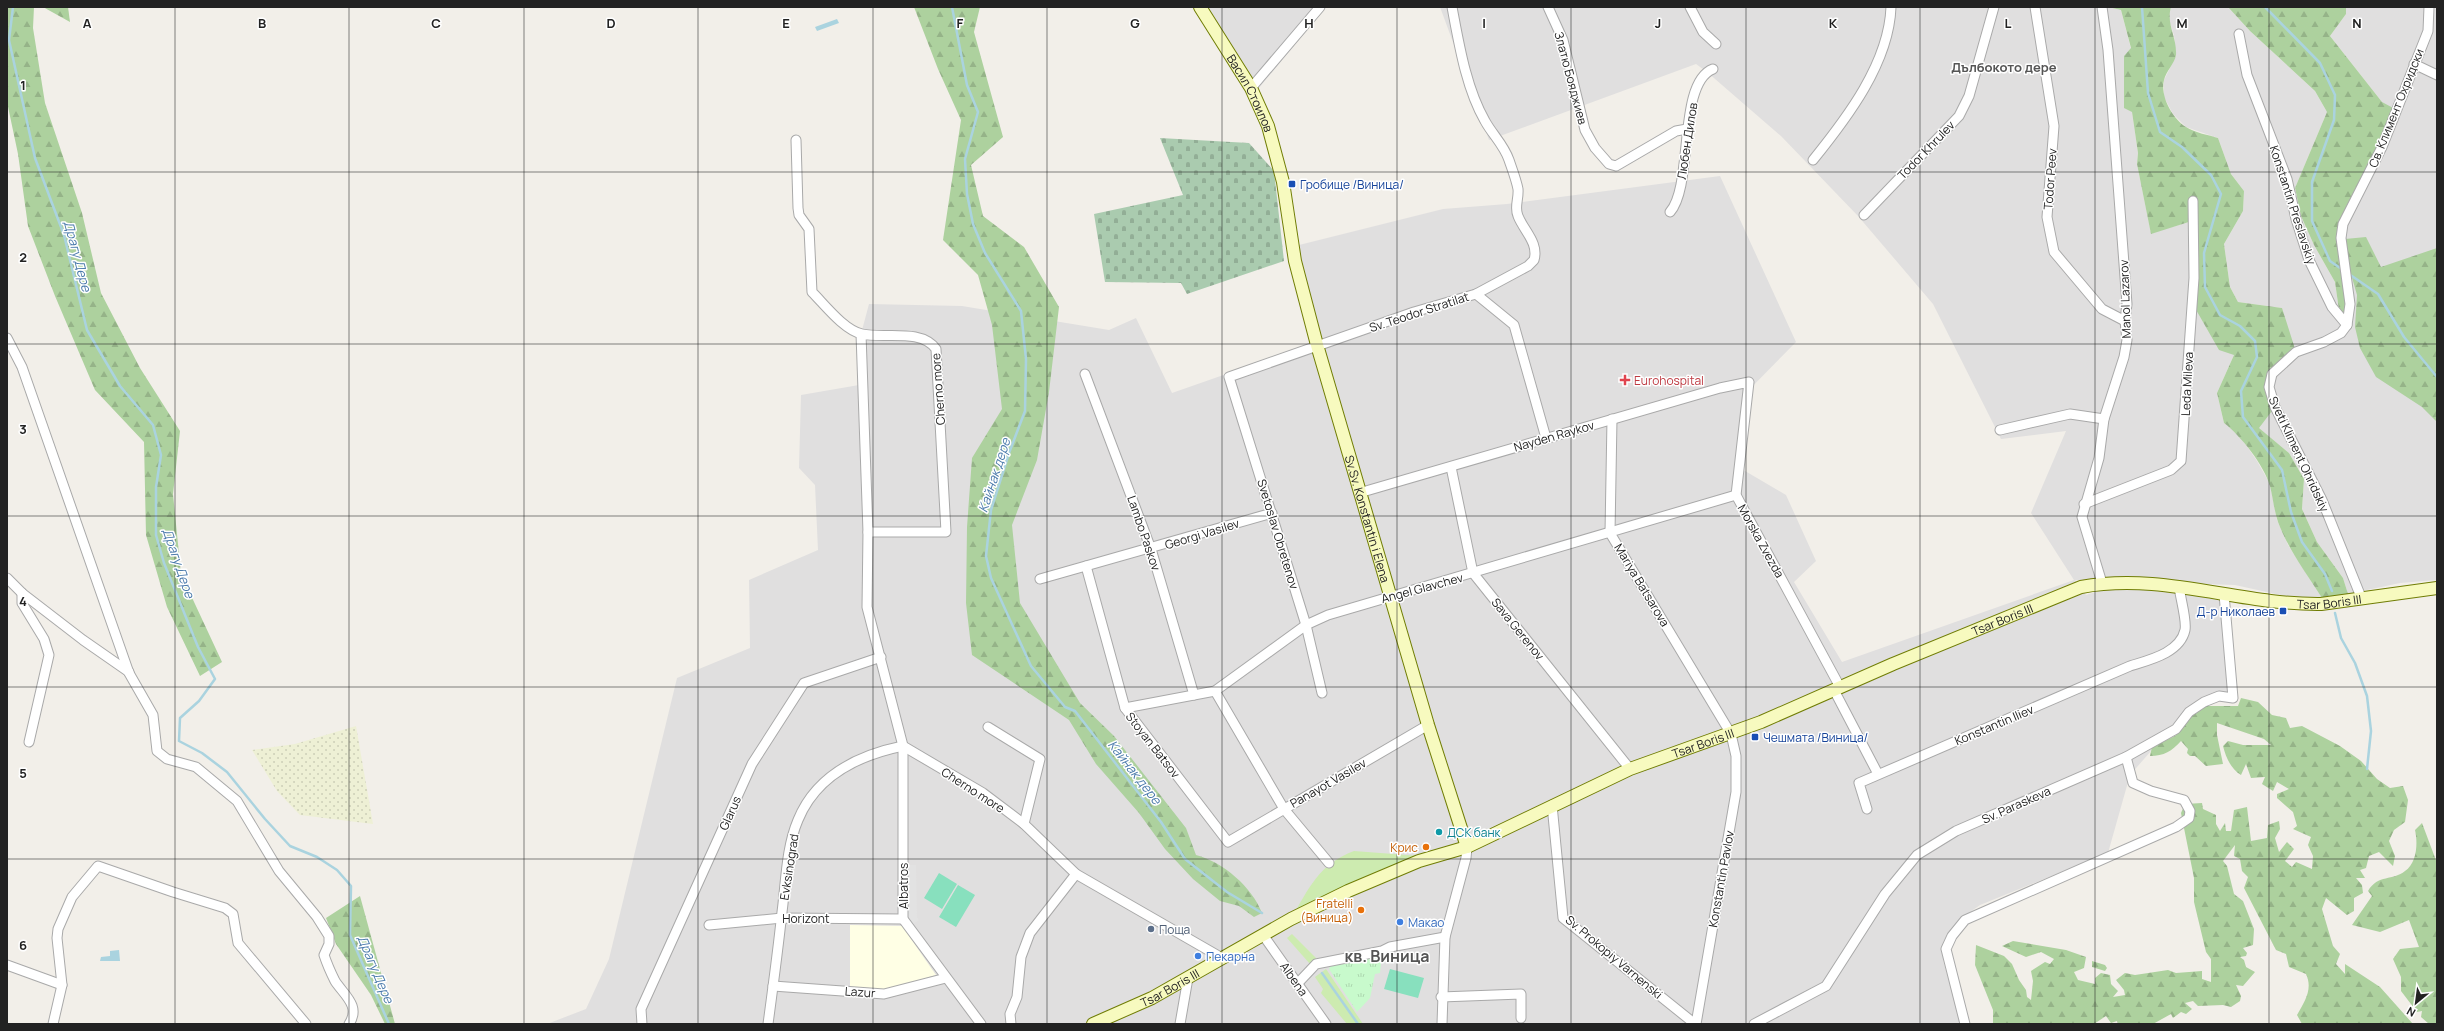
<svg xmlns="http://www.w3.org/2000/svg" width="2444" height="1031" font-family="Manrope,sans-serif">
<style>
.residential{fill:#e0dfdf}
.education{fill:#ffffe5}
.farmland{fill:url(#farmland-dots)}
.grass{fill:#cdebb0}
.forest{fill:url(#forest-firs)}
.cemetery{fill:url(#cemetery-stones)}
.park{fill:url(#park-tufts)}
.pitch{fill:#88e0be}
.parking{fill:#e2e2e2}
.water{fill:#aad3df}
.lines{fill:none;stroke-linecap:round;stroke-linejoin:round}
.stream{stroke:#aad3df;stroke-width:2.5}
.street-casing{stroke:#a9a9a9;stroke-width:11}
.secondary-casing{stroke:#707d05;stroke-width:14}
.street{stroke:#fff;stroke-width:9}
.secondary{stroke:#f7fabf;stroke-width:12}
.grid{fill:none;stroke:#222;stroke-width:1;stroke-opacity:0.55}
.transit-dot{fill:#1a4fb4;stroke:#fff;stroke-width:1.5}
.health-dot{fill:#e0444e;stroke:#fff;stroke-width:1.5}
.culture-dot{fill:#0f9aa8;stroke:#fff;stroke-width:1.5}
.food-dot{fill:#e8710a;stroke:#fff;stroke-width:1.5}
.shop-dot{fill:#3f7fe0;stroke:#fff;stroke-width:1.5}
.service-dot{fill:#5c6f8a;stroke:#fff;stroke-width:1.5}
.labels{text-anchor:middle;dominant-baseline:central;stroke-width:3;stroke-linejoin:round;paint-order:stroke}
.street-label{font-size:12px;fill:#222;stroke:#fff}
.transit-label{font-size:12px;fill:#164399;stroke:#fff;text-anchor:start}
.health-label{font-size:12px;fill:#be3a42;stroke:#fff;text-anchor:start}
.culture-label{font-size:12px;fill:#0d838f;stroke:#fff;text-anchor:start}
.food-label{font-size:12px;fill:#c56008;stroke:#fff;text-anchor:end}
.shop-label{font-size:12px;fill:#366cbe;stroke:#fff;text-anchor:start}
.service-label{font-size:12px;fill:#4e5e75;stroke:#fff;text-anchor:start}
.neighbourhood-label{font-size:13px;font-weight:bold;fill:#555;stroke:#fff}
.water-label{font-size:13px;font-style:italic;fill:#4a7aab;stroke:#fff}
.district-label{font-size:16px;font-weight:bold;fill:#555;stroke:#fff}
.grid-label{font-size:13px;text-anchor:middle;font-weight:bold;fill:#222;stroke:#fff;stroke-width:3;stroke-linejoin:round;paint-order:stroke}
</style>
<defs>
<pattern id="farmland-dots" width="8" height="8" patternUnits="userSpaceOnUse"><rect width="8" height="8" fill="#eef0d5"/><path d="M2 2h.1M6 6h.1" fill="none" stroke="#ccceb7" stroke-width="1.8" stroke-linecap="round"/></pattern>
<pattern id="forest-firs" width="22" height="20" patternUnits="userSpaceOnUse"><rect width="22" height="20" fill="#add19e"/><path d="M5 1l3.5 6h-7zM16 11l3.5 6h-7z" fill="#95b388"/></pattern>
<pattern id="cemetery-stones" width="16" height="16" patternUnits="userSpaceOnUse"><rect width="16" height="16" fill="#aacbaf"/><path d="M2 7V4a2 2 0 0 1 4 0v3zM10 15v-3a2 2 0 0 1 4 0v3z" fill="#92ae96"/></pattern>
<pattern id="park-tufts" width="24" height="20" patternUnits="userSpaceOnUse"><rect width="24" height="20" fill="#c8facc"/><path d="M3 7l-1-3M5 7V3M7 7l1-3M15 17l-1-3M17 17v-4M19 17l1-3" fill="none" stroke="#acd6af"/></pattern>
</defs>
<rect width="100%" height="100%" fill="#f2efe9"/>
<g class="residential">
<path d="M1208,7H1326L1259,88Z"/>
<path d="M1440,7H2108L2121,10L2131,49L2132,112L2138,153L2137,164L2151,233L2193,221L2234,355L2217,393L2224,423L2238,433L2257,461L2270,484L2277,520L2288,545L2322,598L2289,597L2235,585L2075,580L2086,595L2107,588L2166,589L2221,601L2230,695L2217,693L2179,719L2130,775L2108,853L1980,905L1963,917L1943,945V960L1961,1024H547L586,1009L609,959L677,678L750,648L749,580L818,550L815,485L799,468L801,395L859,385L861,334L869,304L962,306L1109,330L1136,318L1172,393L1312,344L1287,248L1443,209L1507,204L1720,176L1796,342L1742,397L1740,468L1786,495L1816,561L1794,582L1842,662L2074,580L2031,513L2066,431L2001,439L1933,304L1858,216L1781,136L1707,72L1696,64L1489,140Z"/>
<path d="M2171,7H2228L2250,31L2315,91L2327,112L2295,188L2301,216L2314,245L2335,282L2339,310L2341,238L2382,102L2330,36L2346,14V7H2437V580L2400,583L2348,594L2343,578L2317,542L2302,509L2304,479L2289,453L2258,428L2275,407L2269,387L2282,308L2238,302L2230,287L2224,244L2243,211L2244,191L2231,174L2218,138L2186,127L2173,114L2164,97V80L2176,56L2174,35L2168,18Z"/>
</g>
<path class="education" d="M850,925L902,926L936,975L885,990L850,988Z"/>
<path class="farmland" d="M356,726L373,824L300,815L277,791L252,750L295,744Z"/>
<g class="grass">
<path d="M1354,851L1433,857L1291,919C1309,888 1319,864 1354,851Z"/>
<path d="M1292,934L1317,959L1310,964L1287,938Z"/>
<path d="M1326,969L1363,1024H1347L1321,993L1323,989L1315,977Z"/>
</g>
<g class="forest">
<path d="M7,7H34L33,28L45,103L82,213L101,293L140,368L180,431L173,494L181,574L222,662L200,676L167,607L146,535L144,442L95,390L55,296L28,226L18,154L7,102Z"/>
<path d="M43,7H68L70,22Z"/>
<path d="M914,7H980L974,32L1003,137L971,165L983,216L1024,247L1059,307L1049,392L1037,460L1012,525L1020,603L1080,703L1114,736L1186,828L1196,855C1223,862 1252,887 1262,913L1254,917L1239,906L1220,901L1193,879L1165,849L1139,813L1096,764L1069,720L972,655L966,603L967,527L972,458L1002,409L992,325L978,275L943,240L961,120L938,69Z"/>
<path d="M2108,7H2171C2166,25 2177,36 2176,55C2175,63 2166,71 2164,80C2160,96 2172,118 2186,127C2195,133 2209,135 2218,138L2231,174L2244,191L2243,211L2224,244L2230,287L2238,302L2282,308L2296,352L2272,374L2275,407L2259,428L2289,453L2304,479L2302,509L2317,542L2343,578L2348,594L2322,598C2306,573 2288,549 2278,522C2274,510 2273,498 2270,486C2264,465 2241,436 2224,423L2217,393L2234,355L2219,350L2191,301L2192,221L2151,234L2137,164L2138,153L2132,112L2124,108V56L2131,48L2121,10Z"/>
<path d="M2228,7H2346V14L2330,36L2382,102L2395,109L2343,224L2350,317L2339,310L2335,282L2314,245L2301,216L2295,188L2327,112L2315,91L2250,31Z"/>
<path d="M2366,237L2381,267L2437,248V422L2422,407L2376,377L2360,348L2355,327L2357,295L2347,260L2345,239Z"/>
<path d="M2241,698L2258,702L2272,715L2286,718L2290,728L2302,726L2340,746L2361,761L2377,779L2390,788L2403,786L2408,800L2405,822L2394,830L2389,841L2395,856L2393,866L2379,852L2369,856L2366,868L2360,870L2365,878H2356L2362,885L2363,893L2354,898V911L2347,915L2326,898L2322,909L2333,946L2340,954L2336,964L2345,974V964L2380,987L2413,1024H2302L2297,1015C2305,1001 2313,989 2306,974L2289,967L2286,954L2276,950L2244,888L2248,877L2242,871L2240,859L2234,856L2235,845L2223,861L2227,866L2234,894L2243,901L2254,929L2253,945L2243,948L2247,953L2246,956L2240,957L2244,960L2246,967L2255,972L2243,986L2236,985L2241,996L2240,1001L2231,1007L2223,1005L2198,1006L2193,1001L2185,1003L2192,1009L2186,1014L2181,1012L2173,1018L2171,1014L2153,1024H2118L2117,1021L2111,1023L2106,1016L2094,1024H1993V1010L1975,965L1976,945L2004,956L2012,964L2019,980L2026,990L2027,997L2031,1000L2033,981L2031,971L2045,962L2050,964L2054,959L2041,952L2026,957L2002,946L2013,941L2066,950L2086,957L2084,968L2074,972L2078,980L2095,984V978L2101,973L2110,975L2111,984L2118,991L2113,997L2125,995L2124,990L2116,980L2125,973L2135,975L2168,970L2176,973L2202,971V979L2211,982V959L2206,952L2194,902V878L2181,813L2185,804L2202,803L2203,809L2216,815V824L2220,831L2225,823L2226,831H2231L2234,810L2247,807L2251,841L2267,838L2268,825L2279,821L2280,829L2275,838L2279,852L2287,842L2294,849L2285,861L2292,867L2296,862L2312,869L2313,856L2308,845L2311,837L2293,829L2297,826L2293,812L2277,798V794L2289,789L2277,782L2273,791L2262,784L2265,777L2251,778L2246,764L2241,775C2231,769 2226,758 2223,746L2228,741L2243,745H2271L2264,739L2217,723V735L2223,764L2206,766L2195,756H2190L2187,753L2188,749L2181,741C2172,751 2164,756 2150,756L2152,747L2175,736L2191,715L2204,706H2238Z"/>
<path d="M2422,823L2437,863V1024H2429L2421,1017L2422,1011L2417,1012L2401,991V977L2393,959L2400,949L2419,947L2409,920L2380,932L2352,925L2372,896L2368,891C2378,874 2393,881 2405,871C2417,863 2418,843 2415,830Z"/>
<path d="M360,896L395,1024H385L371,995L336,944L326,918Z"/>
<path d="M2092,961L2105,965L2107,968L2105,971L2092,967Z"/>
</g>
<path class="cemetery" d="M1160,138L1249,143L1274,171L1284,261L1187,294L1181,283L1105,282L1094,214L1183,195Z"/>
<path class="park" d="M1382,953L1380,973L1375,974L1370,998L1357,1012L1329,969L1332,963Z"/>
<g class="pitch">
<path d="M939,873L957,884L942,909L924,898Z"/>
<path d="M958,885L975,895L956,927L939,917Z"/>
<path d="M1390,969L1424,978L1418,998L1384,989Z"/>
</g>
<path class="parking" d="M903,865H916L917,917L919,920L909,927L903,919Z"/>
<g class="water">
<path d="M837,19L839,23L817,31L815,27Z"/>
<path d="M119,950L120,961H100L101,957L110,956V951Z"/>
</g>
<g class="lines">
<g class="stream">
<path d="M13,7L9,40L35,158L64,235L87,330L120,386L153,425L161,455L156,487V535L164,563L198,647L215,679L199,701L180,718L179,741L202,753L227,772L265,819L290,846L317,857L337,870L351,886L350,935L389,1024"/>
<path d="M952,7L967,85L978,112L965,159L967,194L973,224L985,253L1021,311L1026,359L1025,411L1009,453L991,510L986,556L991,578L1031,666L1065,707L1075,711L1161,822L1185,859L1227,892L1262,913"/>
<path d="M2142,7L2148,93L2160,132L2182,147L2211,175L2221,194L2204,253L2205,287L2220,315L2240,326L2255,341L2257,357L2241,391L2243,417L2282,470L2291,512L2302,542L2325,574L2332,591"/>
<path d="M2265,7L2320,63L2335,95L2334,120L2312,182V221L2330,261L2343,270"/>
<path d="M2349,274L2378,294L2404,337L2437,377"/>
<path d="M2335,613L2341,638L2355,663L2367,696L2371,731L2367,769"/>
<path d="M1322,973L1358,1024"/>
</g>
<defs>
<g id="street">
<path d="M1548,7L1563,40L1585,130L1595,148L1609,164L1616,166L1676,131L1687,129"/>
<path d="M1690,7L1703,32L1716,44"/>
<path d="M2035,7L2054,126L2047,217L2054,252L2102,309L2125,321"/>
<path d="M2239,34L2247,75L2287,179L2296,219L2309,260L2332,307L2347,325"/>
<path d="M2414,64L2437,75"/>
<path d="M1251,88L1320,7"/>
<path d="M796,140L798,208L799,215L809,229L812,292C825,305 844,330 862,334C884,339 921,328 936,349L946,532H868L861,334"/>
<path d="M1813,160C1847,118 1889,63 1891,7"/>
<path d="M1670,212C1694,185 1677,83 1713,69"/>
<path d="M1864,215L1959,116L1969,96L1994,7"/>
<path d="M1476,294L1514,325L1546,438"/>
<path d="M7,338L22,367L129,673L153,715L157,751L167,759L196,767L237,801L279,871L317,917L329,936V944L324,955C327,964 331,973 335,981C344,995 361,1006 349,1024"/>
<path d="M1085,374L1151,549L1194,695"/>
<path d="M1612,419L1610,533L1731,734L1736,756V792L1696,1024"/>
<path d="M2000,430L2070,414L2104,419"/>
<path d="M1451,467L1473,573L1630,769"/>
<path d="M1359,493L1720,388L1749,382L1736,495L1840,687"/>
<path d="M2084,504L2171,470L2181,461L2194,278L2193,201"/>
<path d="M868,532L867,607L903,746V919L981,1024"/>
<path d="M1086,566L1125,708L1228,842L1428,725"/>
<path d="M7,578L22,593L83,640L129,672"/>
<path d="M1040,579L1272,513"/>
<path d="M2102,583L2082,517L2099,458L2104,419L2124,357L2127,340L2125,321L2127,304L2108,50L2102,7"/>
<path d="M22,593V603L44,639L49,655L29,742"/>
<path d="M2361,597L2322,500L2275,407L2269,387L2272,374L2296,352L2324,342L2341,333L2347,325L2350,304L2341,238L2343,224L2382,147L2428,31L2429,7"/>
<path d="M1834,690L1878,774"/>
<path d="M1215,691L1284,809L1329,863"/>
<path d="M1322,693L1306,625L1229,377L1414,312L1476,294L1528,266L1534,260C1539,243 1524,231 1518,216C1514,207 1519,199 1518,189C1516,179 1512,169 1509,160C1504,145 1492,134 1485,121C1466,88 1459,44 1452,7"/>
<path d="M1125,708L1215,691L1306,625L1328,615L1736,495"/>
<path d="M988,727L1040,759L1024,824"/>
<path d="M903,746L983,793L1024,824L1076,874L1222,958"/>
<path d="M1552,805L1563,918L1695,1024"/>
<path d="M1867,809L1859,783L2130,666C2149,660 2180,653 2185,630C2187,620 2180,597 2179,586"/>
<path d="M709,925L782,918L903,919"/>
<path d="M1263,935L1326,1024"/>
<path d="M7,965L62,985"/>
<path d="M1298,983L1316,964L1382,951L1390,947L1445,937"/>
<path d="M773,986L884,994L946,978"/>
<path d="M1441,997L1521,994V1018"/>
<path d="M53,1024L62,985L57,938L58,929L72,897L98,866L173,892L225,908L233,914L238,943L306,1024"/>
<path d="M642,1024L641,1009L752,764L804,683L881,657"/>
<path d="M768,1024C773,987 778,950 782,912C786,882 786,848 798,820C816,776 859,755 903,746"/>
<path d="M1011,1024L1010,1014L1017,997L1021,957L1030,933L1076,874"/>
<path d="M1180,1024L1188,978"/>
<path d="M1442,1024L1445,937L1466,858L1467,847"/>
<path d="M1754,1024L1826,986L1885,894L1917,855L1956,831L2126,757L2176,729L2189,712L2204,702L2219,696L2233,698L2224,594"/>
<path d="M1965,1024L1946,949L1952,936L1965,920L2176,827L2189,818L2190,811L2184,800L2151,791L2133,783L2126,757"/>
</g>
<g id="secondary">
<path id="s1" d="M1200,7L1251,88L1268,126L1283,182L1295,261L1317,345L1428,725L1467,847"/>
<path id="s2" d="M1093,1024L1152,998L1291,919L1348,891L1419,861L1467,847L1630,769L1761,722L1893,664L2081,587C2164,572 2239,605 2321,604L2437,588"/>
</g>
</defs>
<use href="#street" class="street-casing"/>
<use href="#secondary" class="secondary-casing"/>
<use href="#street" class="street"/>
<use href="#secondary" class="secondary"/>
</g>
<path class="grid" d="M175,7V1024M349,7V1024M524,7V1024M698,7V1024M873,7V1024M1047,7V1024M1222,7V1024M1397,7V1024M1571,7V1024M1746,7V1024M1920,7V1024M2095,7V1024M2269,7V1024M7,172H2437M7,344H2437M7,516H2437M7,687H2437M7,859H2437"/>
<g class="transit-dot">
<rect x="1288" y="180" width="8" height="8" rx="2"/>
<rect x="2279" y="607" width="8" height="8" rx="2"/>
<rect x="1751" y="733" width="8" height="8" rx="2"/>
</g>
<path class="health-dot" d="M1623 374h4v4h4v4h-4v4h-4v-4h-4v-4h4z"/>
<circle class="culture-dot" cx="1439" cy="832" r="4"/>
<g class="food-dot">
<circle cx="1426" cy="847" r="4"/>
<circle cx="1361" cy="910" r="4"/>
</g>
<g class="shop-dot">
<circle cx="1400" cy="922" r="4"/>
<circle cx="1198" cy="956" r="4"/>
</g>
<circle class="service-dot" cx="1151" cy="929" r="4"/>
<g class="labels">
<g class="street-label">
<text transform="translate(1571 78) rotate(75)">Златю Бояджиев</text>
<text stroke="none"><textPath href="#s1" startOffset="100">Васил Стоилов</textPath></text>
<text transform="translate(2396 108) rotate(-68)">Св. Климент Охридски</text>
<text transform="translate(1687 141) rotate(-81)">Любен Дилов</text>
<text transform="translate(1926 150) rotate(-46)">Todor Khrulev</text>
<text transform="translate(2050 179) rotate(-86)">Todor Peev</text>
<text transform="translate(2293 205) rotate(72)">Konstantin Preslavskiy</text>
<text transform="translate(2125 299) rotate(-92)">Manol Lazarov</text>
<text transform="translate(1419 312) rotate(-18)">Sv. Teodor Stratilat</text>
<text transform="translate(2187 384) rotate(-87)">Leda Mileva</text>
<text transform="translate(938 389) rotate(-94)">Cherno more</text>
<text transform="translate(1554 436) rotate(-16)">Nayden Raykov</text>
<text transform="translate(2299 454) rotate(65)">Sveti Kliment Ohridskiy</text>
<text stroke="none"><textPath href="#s1" startOffset="543">Sv.Sv. Konstantin i Elena</textPath></text>
<text transform="translate(1144 533) rotate(71)">Lambo Paskov</text>
<text transform="translate(1202 534) rotate(-17)">Georgi Vasilev</text>
<text transform="translate(1278 534) rotate(73)">Svetoslav Obretenov</text>
<text transform="translate(1761 541) rotate(61)">Morska Zvezda</text>
<text transform="translate(1642 585) rotate(59)">Mariya Batsarova</text>
<text transform="translate(1422 588) rotate(-15)">Angel Glavchev</text>
<text stroke="none"><textPath href="#s2" startOffset="1332">Tsar Boris III</textPath></text>
<text stroke="none"><textPath href="#s2" startOffset="997">Tsar Boris III</textPath></text>
<text transform="translate(1518 629) rotate(51)">Sava Gerenov</text>
<text transform="translate(1994 725) rotate(-23)">Konstantin Iliev</text>
<text stroke="none"><textPath href="#s2" startOffset="673">Tsar Boris III</textPath></text>
<text transform="translate(1153 745) rotate(52)">Stoyan Batsov</text>
<text transform="translate(1328 783) rotate(-30)">Panayot Vasilev</text>
<text transform="translate(973 790) rotate(33)">Cherno more</text>
<text transform="translate(2016 805) rotate(-24)">Sv. Paraskeva</text>
<text transform="translate(730 813) rotate(-66)">Glarus</text>
<text transform="translate(789 867) rotate(-81)">Evksinograd</text>
<text transform="translate(1721 879) rotate(-80)">Konstantin Pavlov</text>
<text transform="translate(903 886) rotate(-90)">Albatros</text>
<text x="806" y="918">Horizont</text>
<text transform="translate(1614 957) rotate(40)">Sv. Prokopiy Varnenski</text>
<text transform="translate(1294 979) rotate(55)">Albena</text>
<text stroke="none"><textPath href="#s2" startOffset="85">Tsar Boris III</textPath></text>
<text transform="translate(860 992) rotate(4)">Lazur</text>
</g>
<g class="transit-label">
<text x="1300" y="184">Гробище /Виница/</text>
<text x="2275" y="611" text-anchor="end">Д-р Николаев</text>
<text x="1763" y="737">Чешмата /Виница/</text>
</g>
<g class="health-label">
<text x="1634" y="380">Eurohospital</text>
</g>
<g class="culture-label">
<text x="1447" y="832">ДСК банк</text>
</g>
<g class="food-label">
<text x="1418" y="847">Крис</text>
<text x="1353" y="903">Fratelli<tspan x="1353" dy="14">(Виница)</tspan></text>
</g>
<g class="shop-label">
<text x="1408" y="922">Макао</text>
<text x="1206" y="956">Пекарна</text>
</g>
<g class="service-label">
<text x="1159" y="929">Поща</text>
</g>
<g class="neighbourhood-label">
<text x="2004" y="67">Дълбокото дере</text>
</g>
<g class="water-label">
<text transform="translate(78 256) rotate(75)">Драгу Дере</text>
<text transform="translate(994 475) rotate(-72)">Кайнак дере</text>
<text transform="translate(179 563) rotate(71)">Драгу Дере</text>
<text transform="translate(1135 772) rotate(52)">Кайнак дере</text>
<text transform="translate(376 969) rotate(67)">Драгу Дере</text>
</g>
<g class="district-label">
<text x="1387" y="956">кв. Виница</text>
</g>
</g>
<g class="grid-label">
<text x="87" y="28">A</text>
<text x="262" y="28">B</text>
<text x="436" y="28">C</text>
<text x="611" y="28">D</text>
<text x="786" y="28">E</text>
<text x="960" y="28">F</text>
<text x="1135" y="28">G</text>
<text x="1309" y="28">H</text>
<text x="1484" y="28">I</text>
<text x="1658" y="28">J</text>
<text x="1833" y="28">K</text>
<text x="2008" y="28">L</text>
<text x="2182" y="28">M</text>
<text x="2357" y="28">N</text>
<text x="23" y="90">1</text>
<text x="23" y="262">2</text>
<text x="23" y="434">3</text>
<text x="23" y="606">4</text>
<text x="23" y="778">5</text>
<text x="23" y="950">6</text>
</g>
<rect width="2444" height="1031" fill="none" stroke="#222222" stroke-width="16"/>
<g transform="translate(2416 1003) rotate(209)" stroke="#ffffff" stroke-width="3" paint-order="stroke">
<path d="M0-3L7 15L0 10L-7 15Z" fill="#222222"/>
<text y="-6" font-size="11" font-weight="bold" text-anchor="middle" fill="#222222">N</text>
</g>
</svg>
